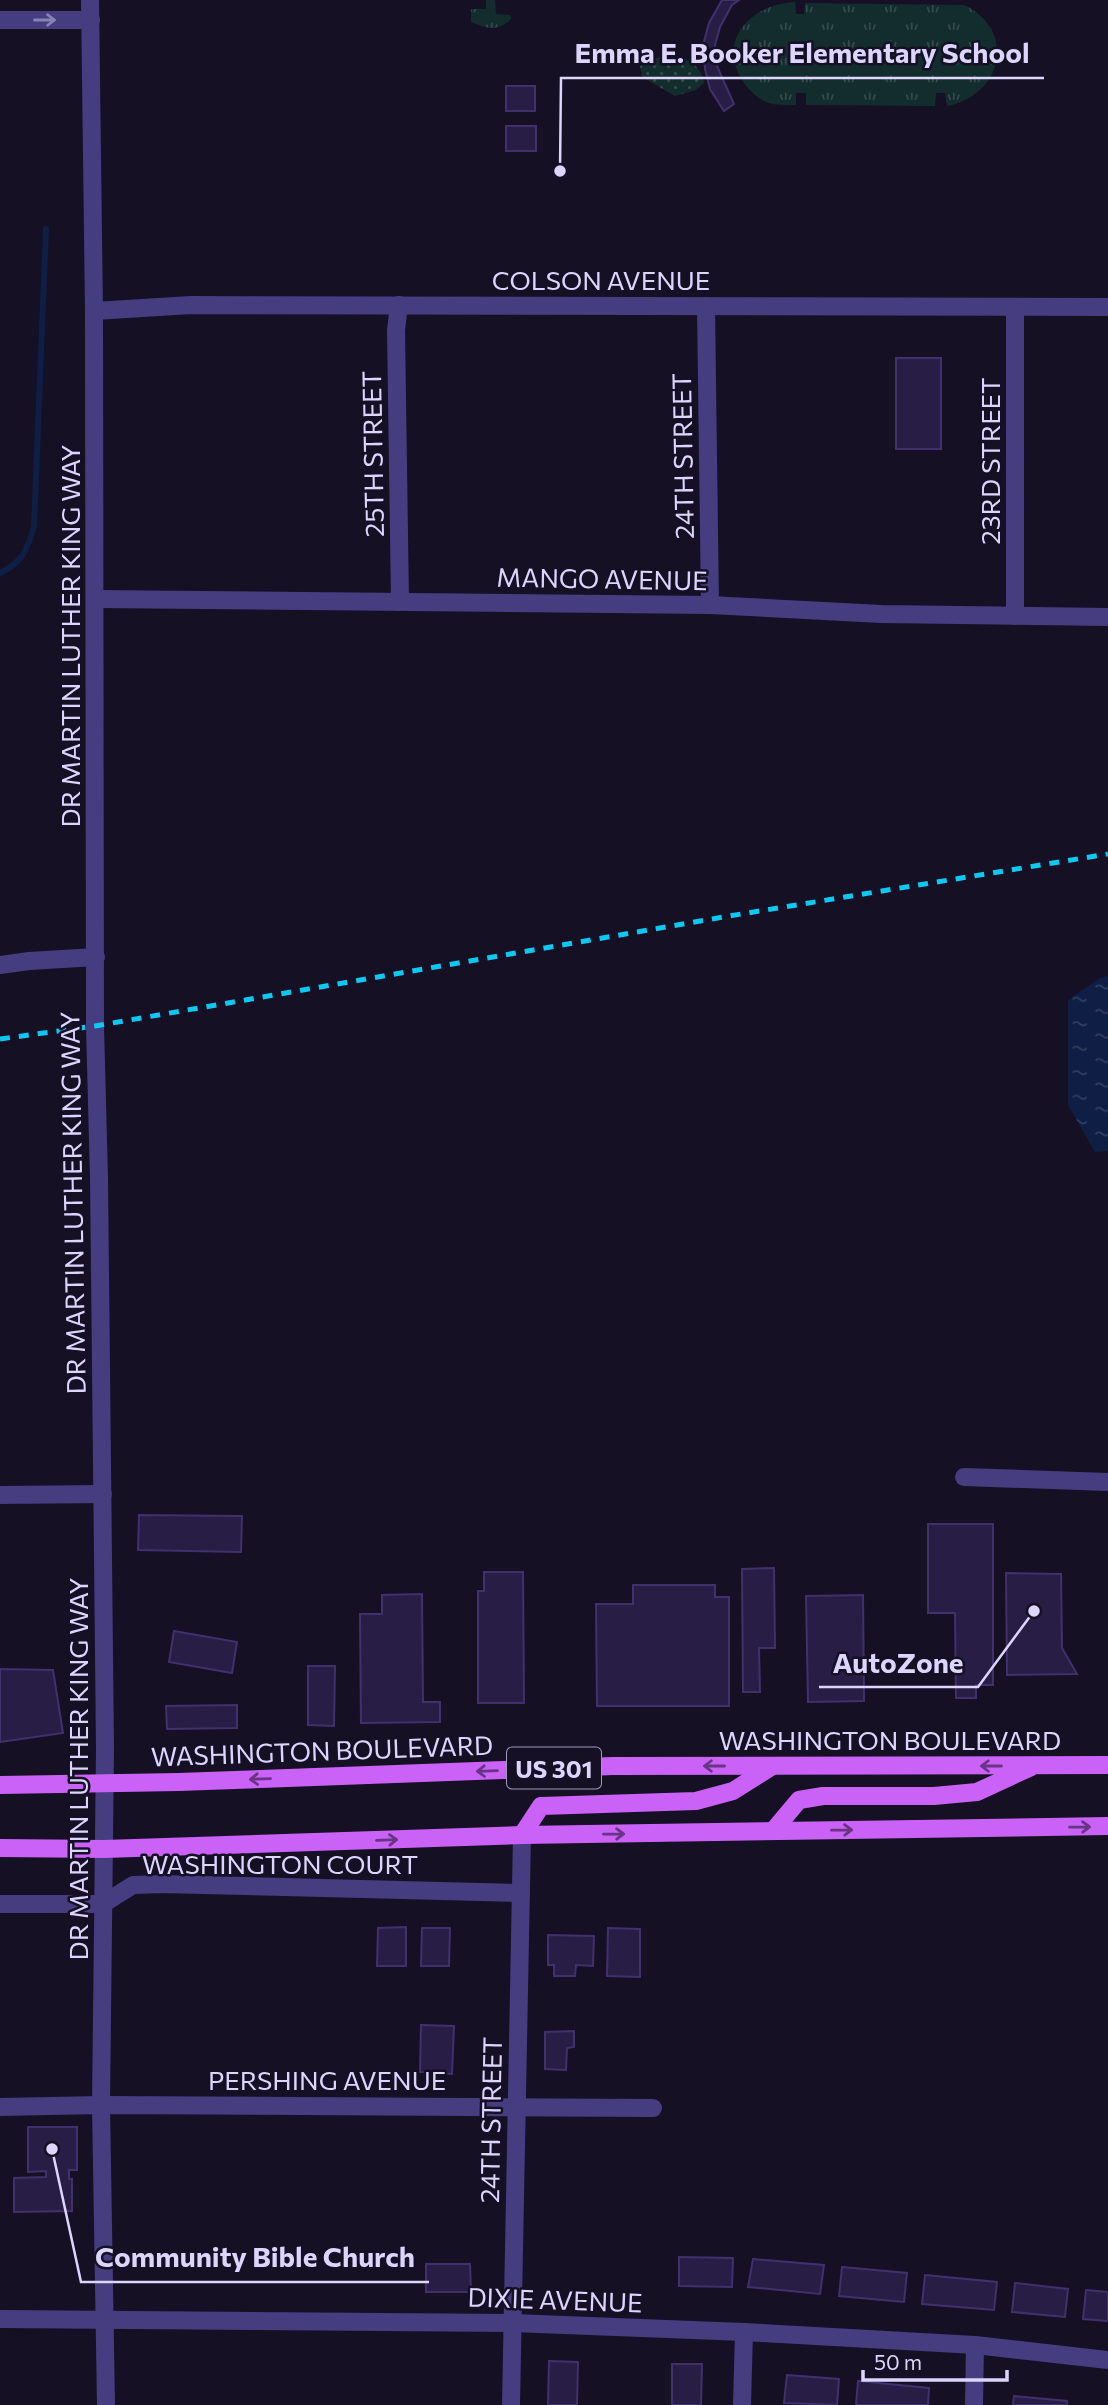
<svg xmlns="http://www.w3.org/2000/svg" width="1108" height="2405" font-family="Commissioner,sans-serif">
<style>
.grass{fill:url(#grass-tufts)}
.park{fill:url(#park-dots)}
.water{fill:url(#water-ripples)}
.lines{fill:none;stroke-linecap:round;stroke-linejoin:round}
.stream{stroke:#0f1e44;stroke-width:6}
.building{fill:#281d44;stroke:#41306e;stroke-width:2}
.minor{stroke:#453d80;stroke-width:18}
.major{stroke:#cb62f7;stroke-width:18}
.rail{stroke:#0dc8f1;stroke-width:5;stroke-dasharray:10 9;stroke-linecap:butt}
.oneway{stroke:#8981b8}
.oneway2{stroke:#673583}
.labels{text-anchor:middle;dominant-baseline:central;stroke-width:5;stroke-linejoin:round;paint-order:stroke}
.shield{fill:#151024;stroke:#a09abc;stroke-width:2}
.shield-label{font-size:24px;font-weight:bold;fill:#dcd5fd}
.street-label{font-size:26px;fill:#dcd5fd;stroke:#151024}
.leader{fill:none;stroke:#dcd5fd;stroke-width:2.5}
.callout-dot{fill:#dcd5fd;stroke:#151024;stroke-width:2.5}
.callout-label{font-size:28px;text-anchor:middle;font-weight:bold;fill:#dcd5fd;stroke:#151024;stroke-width:5;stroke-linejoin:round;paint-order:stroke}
</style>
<defs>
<pattern id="grass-tufts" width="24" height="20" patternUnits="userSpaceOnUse" patternTransform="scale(1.75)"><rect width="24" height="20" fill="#132c2d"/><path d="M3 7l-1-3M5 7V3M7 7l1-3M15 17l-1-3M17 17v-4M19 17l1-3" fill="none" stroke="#354a4c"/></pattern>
<pattern id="park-dots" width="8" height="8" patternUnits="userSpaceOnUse" patternTransform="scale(1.75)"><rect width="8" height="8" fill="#132c2d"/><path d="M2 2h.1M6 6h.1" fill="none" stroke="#354a4c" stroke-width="1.8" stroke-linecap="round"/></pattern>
<pattern id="water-ripples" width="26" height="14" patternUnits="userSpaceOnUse" patternTransform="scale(1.75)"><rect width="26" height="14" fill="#0f1e44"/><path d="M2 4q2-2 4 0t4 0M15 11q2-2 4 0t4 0" fill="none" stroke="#313e60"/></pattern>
</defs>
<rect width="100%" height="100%" fill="#151024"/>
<g class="grass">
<path d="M486,0H495L496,14L510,15L512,18C499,32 487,29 471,22V9H486Z"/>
<path d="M795,2L796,14H804L805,3L964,5C1017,30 1003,95 947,106L945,93H936L935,106L806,105V93H796V105C787,105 778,106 769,103C759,100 750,91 744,83C715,41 751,4 795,2Z"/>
</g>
<path class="park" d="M663,55C680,53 702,64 704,83L696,90L675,96L642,77L640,66Z"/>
<path class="water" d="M1108,976V1151L1095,1152L1068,1105V1000L1100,978Z"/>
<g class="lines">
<path class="stream" d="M0,573C23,562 27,550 34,527L46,229"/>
</g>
<g class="building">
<path d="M722,0H739L732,5L720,27L715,45L716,64L734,104L724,111L710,89L705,69L703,45L709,23Z"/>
<rect x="506" y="86" width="29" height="25"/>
<rect x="506" y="126" width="30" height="25"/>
<rect x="896" y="358" width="45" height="91"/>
<path d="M139,1515L242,1516L241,1552L138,1550Z"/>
<path d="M928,1524H993V1685H976V1698H956L955,1613H928Z"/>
<path d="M774,1568L775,1648H759L760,1692H743L742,1569Z"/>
<path d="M484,1572H523L524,1703H478V1591H484Z"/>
<path d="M1006,1573L1061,1574L1062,1648L1077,1674L1007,1675Z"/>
<path d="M633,1585H715V1597H729V1706H597L596,1604H633Z"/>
<path d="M422,1594L423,1702H440V1722L361,1723L360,1614H382V1595Z"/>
<path d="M863,1595L864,1701L808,1702L806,1596Z"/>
<path d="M174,1631L237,1642L232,1673L169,1662Z"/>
<path d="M308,1666H335L334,1726L308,1725Z"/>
<path d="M0,1669L53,1670L63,1733L0,1742Z"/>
<path d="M237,1705V1728L167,1729L166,1706Z"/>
<path d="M406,1927V1966H377L378,1928Z"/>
<path d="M422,1928H450L449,1966H421Z"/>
<path d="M608,1928L640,1929V1977L607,1976Z"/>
<path d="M548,1935L594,1936L593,1966L576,1965L575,1976H554V1965H548Z"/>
<path d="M421,2025L454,2026L452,2074L420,2072Z"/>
<path d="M574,2031V2047L567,2048L566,2070L545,2069V2032Z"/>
<path d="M28,2127H77V2170H69V2179H72V2211L14,2212V2178L46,2177V2171L28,2172Z"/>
<path d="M679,2257L733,2258L732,2287L679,2286Z"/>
<path d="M753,2259L824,2265L820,2294L748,2287Z"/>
<path d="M426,2264H470L471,2292H426Z"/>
<path d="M842,2267L907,2273L904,2302L839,2296Z"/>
<path d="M925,2275L997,2282L994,2310L922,2304Z"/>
<path d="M1015,2283L1068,2289L1065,2317L1012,2312Z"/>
<path d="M1086,2290L1108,2292V2321L1083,2319Z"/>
<path d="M549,2361L578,2362L577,2405H548Z"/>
<path d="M672,2364H702L701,2405H672Z"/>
<path d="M787,2375L839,2379L837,2405L784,2403Z"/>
<path d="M858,2381L929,2388L928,2405H856Z"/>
<path d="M1014,2396L1067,2401V2405H1013Z"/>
</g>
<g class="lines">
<g class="minor">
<path d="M90,0L94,311L95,1026L99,1178L105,1749L101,2105L106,2405"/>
<path d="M0,20H91"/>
<path d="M399,305L396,330L400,602"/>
<path d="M706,306L710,605"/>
<path d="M1015,307V616"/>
<path d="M94,311L191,305L1108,307"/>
<path d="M96,599L710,605L881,614L1108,617"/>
<path d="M0,965L29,961L96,957"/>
<path d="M964,1477L1108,1482"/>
<path d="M0,1495L103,1494"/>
<path d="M0,1904H103L133,1885L162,1884L521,1893"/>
<path d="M0,2107L101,2105L653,2108"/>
<path d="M0,2319L513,2323L744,2332L975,2345L1108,2360"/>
<path d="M511,2405L522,1835"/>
<path d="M742,2405L744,2332"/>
<path d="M974,2405L975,2345"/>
</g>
<g class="major">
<path d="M0,1785L179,1782L613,1766L1108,1765"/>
<path d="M773,1831L799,1800L823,1796H934L977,1792L1031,1767"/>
<path d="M522,1835L541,1806L696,1801L733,1791L771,1767"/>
<path d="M0,1848L104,1849L522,1835L1108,1826"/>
</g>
<path class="rail" d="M0,1039L95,1026L729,916L1108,854"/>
</g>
<defs><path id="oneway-shaft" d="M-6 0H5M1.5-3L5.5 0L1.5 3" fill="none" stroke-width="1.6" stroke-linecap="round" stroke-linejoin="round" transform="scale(1.75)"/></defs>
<use class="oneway" href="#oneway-shaft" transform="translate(45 20)"/>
<g class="oneway2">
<use href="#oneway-shaft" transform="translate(714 1766) rotate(180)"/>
<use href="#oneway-shaft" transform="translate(991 1766) rotate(180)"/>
<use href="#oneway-shaft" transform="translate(487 1771) rotate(178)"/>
<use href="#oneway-shaft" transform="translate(260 1779) rotate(178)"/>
<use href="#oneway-shaft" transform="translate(1080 1827) rotate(-1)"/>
<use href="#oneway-shaft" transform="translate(842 1830) rotate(-1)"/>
<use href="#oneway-shaft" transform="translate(614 1834) rotate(-1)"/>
<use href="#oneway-shaft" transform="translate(387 1840) rotate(-2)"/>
</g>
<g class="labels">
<rect class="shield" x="507" y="1747.5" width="94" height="41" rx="5"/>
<g class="shield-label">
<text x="554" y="1768">US 301</text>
</g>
<g class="street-label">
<text x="601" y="279">COLSON AVENUE</text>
<text transform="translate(372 454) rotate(-91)">25TH STREET</text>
<text transform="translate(682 456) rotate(-91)">24TH STREET</text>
<text transform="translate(989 461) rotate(-90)">23RD STREET</text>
<text transform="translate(602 578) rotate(1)">MANGO AVENUE</text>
<text transform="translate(69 636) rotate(-90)">DR MARTIN LUTHER KING WAY</text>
<text transform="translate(72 1203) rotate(-91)">DR MARTIN LUTHER KING WAY</text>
<text x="890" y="1739">WASHINGTON BOULEVARD</text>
<text transform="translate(322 1750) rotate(-2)">WASHINGTON BOULEVARD</text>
<text transform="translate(77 1769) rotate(-90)">DR MARTIN LUTHER KING WAY</text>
<text x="280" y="1863">WASHINGTON COURT</text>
<text x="327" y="2079">PERSHING AVENUE</text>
<text transform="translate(490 2120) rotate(-89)">24TH STREET</text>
<text transform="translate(555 2299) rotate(2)">DIXIE AVENUE</text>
</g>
</g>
<path class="leader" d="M560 171L561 78H1044M1034 1611L978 1687H819M52 2149L81 2282H429"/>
<g class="callout-dot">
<circle cx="560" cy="171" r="7"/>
<circle cx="1034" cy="1611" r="7"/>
<circle cx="52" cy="2149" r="7"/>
</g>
<g class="callout-label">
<text x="802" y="63">Emma E. Booker Elementary School</text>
<text x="898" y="1673">AutoZone</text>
<text x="255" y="2267">Community Bible Church</text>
</g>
<path d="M863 2370v10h144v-10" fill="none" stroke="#dcd5fd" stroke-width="3.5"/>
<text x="874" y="2370" font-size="21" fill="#dcd5fd" stroke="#151024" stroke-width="5" paint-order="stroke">50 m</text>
</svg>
